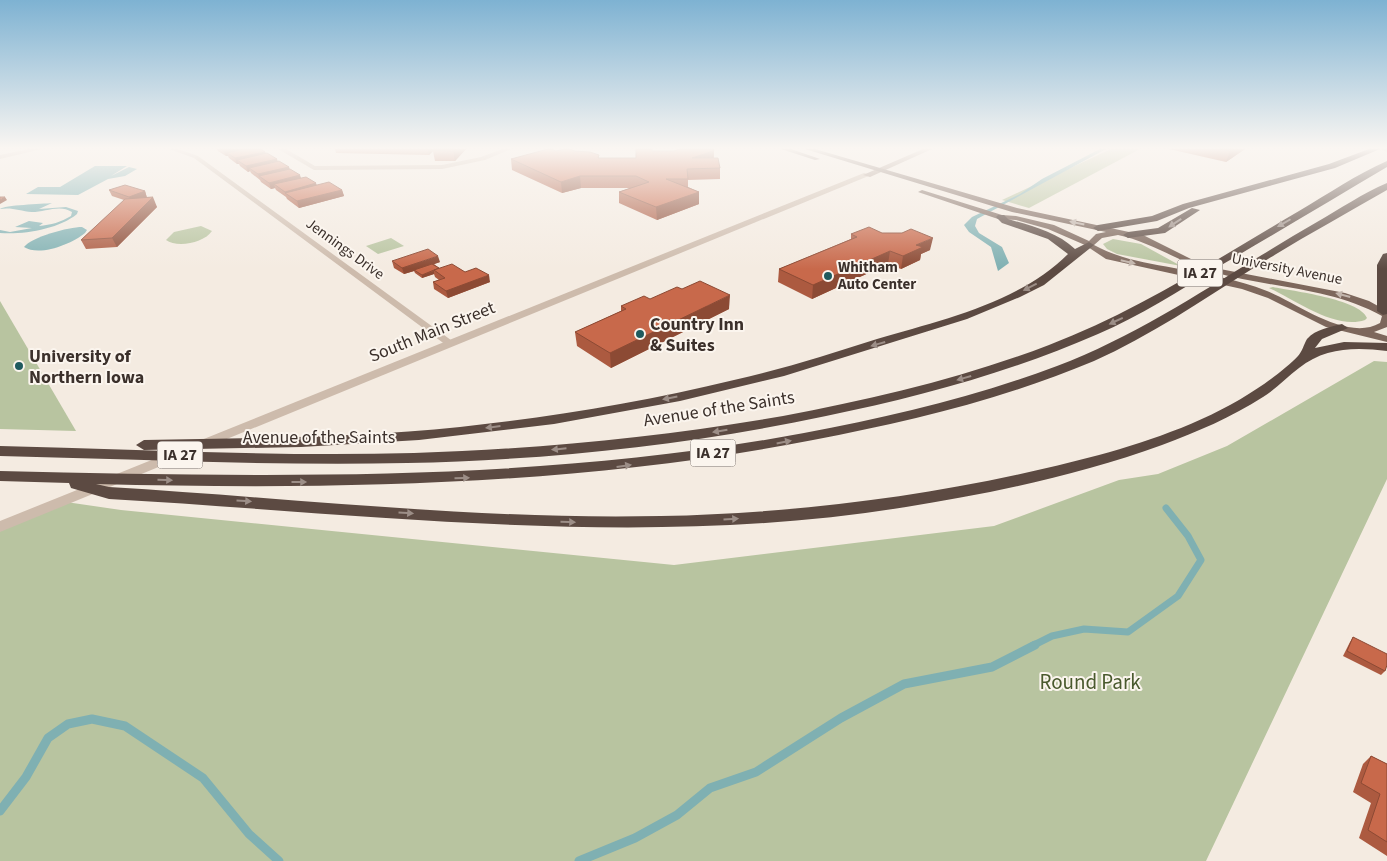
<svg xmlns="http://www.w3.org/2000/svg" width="1387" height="861" font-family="'Source Sans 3',sans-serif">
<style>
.green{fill:#b8c4a0}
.water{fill:#7fb0b2}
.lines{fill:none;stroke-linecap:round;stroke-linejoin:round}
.stream-far1{stroke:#7fb0b2;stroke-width:7}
.stream{stroke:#7fb0b2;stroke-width:9}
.minor{fill:#cdbbac;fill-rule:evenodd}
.tertiary{fill:#cdbbac;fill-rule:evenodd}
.secondary{fill:#a18a7d;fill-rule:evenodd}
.primary{fill:#7d675c;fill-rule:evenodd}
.motorway{fill:#5c4a42;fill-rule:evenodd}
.wall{fill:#ac5a40}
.shaded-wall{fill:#8c4a34}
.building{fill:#c8694b;stroke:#8c4a34}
.oneway{fill:#c2b5ac}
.oneway2{fill:#9c8e87}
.poi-dot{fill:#1f5a5e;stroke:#fbf5ee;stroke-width:2}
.labels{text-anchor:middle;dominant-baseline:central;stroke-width:4;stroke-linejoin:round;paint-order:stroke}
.far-street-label{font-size:15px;fill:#3b302b;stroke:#fbf5ee}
.far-poi-label{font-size:15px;font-weight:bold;fill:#3b302b;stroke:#fbf5ee;text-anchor:start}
.shield{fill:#fbf5ee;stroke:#756b66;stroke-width:1}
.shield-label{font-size:16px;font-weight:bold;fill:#3b302b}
.poi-label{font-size:18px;font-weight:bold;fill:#3b302b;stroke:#fbf5ee;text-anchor:start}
.street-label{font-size:18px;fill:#3b302b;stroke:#fbf5ee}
.near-park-label{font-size:21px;fill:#4a5a2e;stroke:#fbf5ee}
</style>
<rect width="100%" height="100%" fill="#f4ebe1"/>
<g class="green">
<path d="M1111,149H1140L1029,208L1002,200Z"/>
<path d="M201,226L212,231C204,243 177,248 166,240L174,232Z"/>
<path d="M391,238L404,246L378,254L366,246Z"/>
<path d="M1113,239L1141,244L1181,266L1117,254L1107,249L1103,244Z"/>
<path d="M1273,287C1292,291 1360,299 1367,318L1365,320C1335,330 1296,300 1269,288Z"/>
<path d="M0,301L76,431L0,429Z"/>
<path d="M1374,361L1387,362V479L1206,861H0V527L66,502L121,510L674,565L994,526L1119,480L1158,474L1227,446Z"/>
</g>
<g class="water">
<path d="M1100,149H1106L977,219L975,226L979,233L1002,247L1009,263L998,271L991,247L969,232L964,225L972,217L1020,194L1042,179Z"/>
<path d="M95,166H127L111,176L129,167L137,169L125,176L108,179L78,195L26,194L38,187H60Z"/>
<path d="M52,203L39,209L66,207L78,211L77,214C59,229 23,235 0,233V230L10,232L32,228L15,227L29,221L43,223L39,226C51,225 61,222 71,216L72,212C60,204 45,212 32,212C20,211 12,207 0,209C4,205 42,204 52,203Z"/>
<path d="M82,227L87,230L85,233C72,244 39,257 24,247C31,237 69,227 82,227Z"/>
</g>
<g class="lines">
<path class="stream-far1" d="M1032,646L1052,636L1084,629L1128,632L1178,596L1201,560L1188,536L1166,508"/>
<g class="stream">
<path d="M0,811L26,777L48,738L68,724L92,719L125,726L203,778L249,834L279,861"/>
<path d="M579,861L635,838L677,815L710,788L756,772L841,718L904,684L992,667L1035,645"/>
</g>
<g class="minor">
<path d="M29,149H42L0,159V155Z"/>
<path d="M169,149H178L198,156L455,343L454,345H446L194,158Z"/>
<path d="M278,149H286L315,166L442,165L481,157L502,149H511L485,160L442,169L314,170Z"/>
<path d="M1381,149H1387V152L1382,150Z"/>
</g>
<path class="tertiary" d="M864,173L871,175L0,532V521Z"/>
<path class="secondary" d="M923,149H932L870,177L863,175Z"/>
<g class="primary">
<path d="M781,149H791L820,159L815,160Z"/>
<path d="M805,149H815L1017,208L1143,235L1195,261L1220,269L1345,293L1369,301L1387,311V327L1374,332L1387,336V342L1326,327L1268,298L1242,289L1106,259L1085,245L1048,229L1016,220L998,219L918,192L922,190L1002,215L1016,216L1054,225L1089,241L1096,234L1106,232L1012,212ZM1118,235C1152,242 1180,263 1213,272C1269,288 1330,287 1382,316L1380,323C1347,342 1297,303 1267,291C1237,279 1205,274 1174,268C1146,263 1120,259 1094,245L1102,238Z"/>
</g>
<g class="motorway">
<path d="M1369,149H1380L1335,168L1189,208L1157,221L1098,231L1093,228L1098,225L1152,216L1183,204L1329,164Z"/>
<path d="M1387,161V167C1331,200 1275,234 1218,267C1179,291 1140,316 1098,334C1011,372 919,397 826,416C689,445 548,460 407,463C272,466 136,459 0,456V446C138,449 276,457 414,453C538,449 661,437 783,416C873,399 963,378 1049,345C1138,311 1217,259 1299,211C1328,194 1357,174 1387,161Z"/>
<path d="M1387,183V190C1342,216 1296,241 1252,269C1201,301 1150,336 1094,361C1004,399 908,422 813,440C577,486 336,490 96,484L109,487C293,498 477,520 661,516C809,513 956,493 1099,455C1153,440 1211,420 1258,388C1269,381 1290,365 1298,356C1302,352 1304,344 1307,339C1316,329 1330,327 1342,324L1348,328L1322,339L1315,348L1344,342L1387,343V351C1356,347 1325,347 1299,368C1287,377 1276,389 1263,397C1232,417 1197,432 1162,445C1080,475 992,493 906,507C641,550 375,514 109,499L71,488L69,483L0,481V471C269,477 539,483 804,433C890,417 975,397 1057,366C1150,331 1231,271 1317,222C1340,209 1363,193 1387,183Z"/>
<path d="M1192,208L1200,210L1165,233L1128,238L1123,235L1128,232L1158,228Z"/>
<path d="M998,215H1004L1008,219C1032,226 1057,232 1075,249L1089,242L1094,245L1044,285L1020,297L967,319L784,376L680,401L554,424L419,440L301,447L144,450L136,445L144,440C249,438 355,438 460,427C552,417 644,402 734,380C783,369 830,354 877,339C942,320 1019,303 1068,254L1048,239L1002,223L996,217Z"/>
<path d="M1387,253V314L1383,315L1377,311V265L1383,254Z"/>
</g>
</g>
<g class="wall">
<path d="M217,149H261L265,152L266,153L277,159V161L289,167V169L301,178L317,185L342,190L344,196L299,208L287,199L286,197L276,190L275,188L271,189L261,182L260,180L251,173L250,171L248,172L240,166L239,164H237L229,158L228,156H226L218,151Z"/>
<path d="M335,149H466L455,161H435L433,151L429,155L336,153Z"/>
<path d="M680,149H714V158L720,168V179L688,180V187L699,192V204L657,220L619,203V192L630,188H581L562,193L512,170L511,159L556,151H575L599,155V158H636L652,151H674Z"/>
<path d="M1169,149H1245L1226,162Z"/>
<path d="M109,190L145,191L147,198L157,207L117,247L86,249L81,240L124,200L112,196Z"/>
<path d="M851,234L930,250L921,254L920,260L901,269L888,264L812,299L778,282L779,269L851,239Z"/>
<path d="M392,261L440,262L434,264L439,268L465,272L490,282L448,298L434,289L433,282L439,280L435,277L434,274L422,278L415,273L414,271L404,274L394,268Z"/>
<path d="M650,299L729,309L611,368L577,346L575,332L621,311V306Z"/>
<path d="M1353,637L1385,671L1381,675L1343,656L1350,642Z"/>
<path d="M1371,756L1387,764V856L1359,838L1371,803L1353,792L1363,764Z"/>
</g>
<g class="shaded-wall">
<path d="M232,149H255L227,153L228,156H226L224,151Z"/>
<path d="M428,149H435L432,150L433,151L429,155Z"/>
<path d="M454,149H466L455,161L453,151Z"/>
<path d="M714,149L713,162L692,158Z"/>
<path d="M1233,149H1245L1226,162L1230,151Z"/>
<path d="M265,152L267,157L237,160L239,164H237L235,158Z"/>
<path d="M277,159L279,165L249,168L250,171L248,172L246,166Z"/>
<path d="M289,167L291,172L259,176L260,180L258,174Z"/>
<path d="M300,175L302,181L274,184L275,188L271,189L269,183Z"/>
<path d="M580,176L581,188L562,193L561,182Z"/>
<path d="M316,183L318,189L285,193V192Z"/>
<path d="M342,190L344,196L299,208L297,201Z"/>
<path d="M145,191L147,198L132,203L129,197Z"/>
<path d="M699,192V204L657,220L656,207Z"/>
<path d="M5,197L7,200L0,204V200Z"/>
<path d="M153,197L157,207L117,247L112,238Z"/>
<path d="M933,238L930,250L921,254L920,260L901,269L903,256L916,245Z"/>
<path d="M890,251L888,264L812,299L813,285Z"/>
<path d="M438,256L440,262L415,271L414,270V271L404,274L402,268Z"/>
<path d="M434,271V274L422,278V275Z"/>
<path d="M489,275L490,282L448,298L446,291Z"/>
<path d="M730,295L729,309L611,368L610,353Z"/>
</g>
<g class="building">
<path d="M221,149H232L224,151Z"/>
<path d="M243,149H261L265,152L235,158L227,153Z"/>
<path d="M434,149H454L453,151L432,150Z"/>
<path d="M548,149H551L556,151L565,149H569L575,151L590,152L599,155L598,158H636V149H652V151H674L680,149H714L713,151L692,158H718L720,168L687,169L688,179H666L699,192L656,207L619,192L649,182L636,176H580L561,182L511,159Z"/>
<path d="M1221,149H1233L1230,151Z"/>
<path d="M267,153L277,159L246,166L237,160Z"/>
<path d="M279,161L289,167L258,174L249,168Z"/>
<path d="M290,169L300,175L269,183L259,176Z"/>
<path d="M306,177L316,183L285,192L274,184Z"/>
<path d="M329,182L342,190L297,201L285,193Z"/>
<path d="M125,185L145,191L129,197L109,190Z"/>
<path d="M0,197H5L0,200Z"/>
<path d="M153,197L112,238L81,240L125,199Z"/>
<path d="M869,227L882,233H902L911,229L933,238L916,245L923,247L903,256L890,251L813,285L779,269L857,237L851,234Z"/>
<path d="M428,249L438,256L402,268L392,261Z"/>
<path d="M432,264L439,268L422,275L414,270Z"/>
<path d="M452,264L465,272L476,268L489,275L446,291L433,282L445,278L434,270Z"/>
<path d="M700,281L730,295L610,353L575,332L626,309L621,306L644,296L650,299L677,287L682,289Z"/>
<path d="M1353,637L1387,654V665L1385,671L1347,651Z"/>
<path d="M1371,756L1387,764V842L1368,830L1380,794L1361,783Z"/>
</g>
<defs><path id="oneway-solid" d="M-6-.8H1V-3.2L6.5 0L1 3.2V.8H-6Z" transform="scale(1.25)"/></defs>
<g class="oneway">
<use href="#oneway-solid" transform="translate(1077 223) rotate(-168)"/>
<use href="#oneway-solid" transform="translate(1128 262) rotate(13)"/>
<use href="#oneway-solid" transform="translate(1343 295) rotate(-165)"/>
</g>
<g class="oneway2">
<use href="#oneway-solid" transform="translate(1175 223) rotate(147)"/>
<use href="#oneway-solid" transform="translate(1284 223) rotate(150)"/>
<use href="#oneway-solid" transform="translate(1030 287) rotate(153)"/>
<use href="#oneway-solid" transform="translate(1116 321) rotate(155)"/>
<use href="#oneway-solid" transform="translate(878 344) rotate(164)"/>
<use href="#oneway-solid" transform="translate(964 378) rotate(164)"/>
<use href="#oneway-solid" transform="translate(670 398) rotate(169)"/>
<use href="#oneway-solid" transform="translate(493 427) rotate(173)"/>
<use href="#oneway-solid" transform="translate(720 431) rotate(171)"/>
<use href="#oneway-solid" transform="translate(784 442) rotate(-11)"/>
<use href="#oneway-solid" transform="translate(559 449) rotate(174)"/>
<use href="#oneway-solid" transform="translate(624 466) rotate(-8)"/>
<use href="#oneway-solid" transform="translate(462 478) rotate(-2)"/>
<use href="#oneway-solid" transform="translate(165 480) rotate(1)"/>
<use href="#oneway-solid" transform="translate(299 482)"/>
<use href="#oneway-solid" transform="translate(244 501) rotate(4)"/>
<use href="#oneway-solid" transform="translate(406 513) rotate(4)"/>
<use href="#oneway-solid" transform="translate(731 519) rotate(-3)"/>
<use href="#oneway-solid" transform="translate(568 522) rotate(1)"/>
</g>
<linearGradient id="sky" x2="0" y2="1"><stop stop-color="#7eb2d2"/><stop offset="0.55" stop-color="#faf6f2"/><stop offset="1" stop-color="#faf6f2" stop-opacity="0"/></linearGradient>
<rect width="1387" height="269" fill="url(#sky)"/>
<g class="poi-dot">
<circle cx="828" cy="276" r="5"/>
<circle cx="640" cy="334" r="5"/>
<circle cx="19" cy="366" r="5"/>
</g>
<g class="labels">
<g class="far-street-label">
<text transform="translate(345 249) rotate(36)">Jennings Drive</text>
<text transform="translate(1287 269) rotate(11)">University Avenue</text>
</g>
<g class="far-poi-label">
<text x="838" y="267">Whitham<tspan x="838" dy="17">Auto Center</tspan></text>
</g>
<g class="shield">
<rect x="1177.5" y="259.5" width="45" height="27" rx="4"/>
<rect x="690.5" y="439.5" width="45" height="27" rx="4"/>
<rect x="157.5" y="441.5" width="45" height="27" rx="4"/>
</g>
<g class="shield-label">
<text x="1200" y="273">IA 27</text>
<text x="713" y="453">IA 27</text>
<text x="180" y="455">IA 27</text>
</g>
<g class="poi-label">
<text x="650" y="324">Country Inn<tspan x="650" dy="21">&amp; Suites</tspan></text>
<text x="29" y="356">University of<tspan x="29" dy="21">Northern Iowa</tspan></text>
</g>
<g class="street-label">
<text transform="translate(432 332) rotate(-22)">South Main Street</text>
<text transform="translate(719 409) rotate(-9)">Avenue of the Saints</text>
<text x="319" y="437">Avenue of the Saints</text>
</g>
<g class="near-park-label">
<text x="1090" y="682">Round Park</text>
</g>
</g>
</svg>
